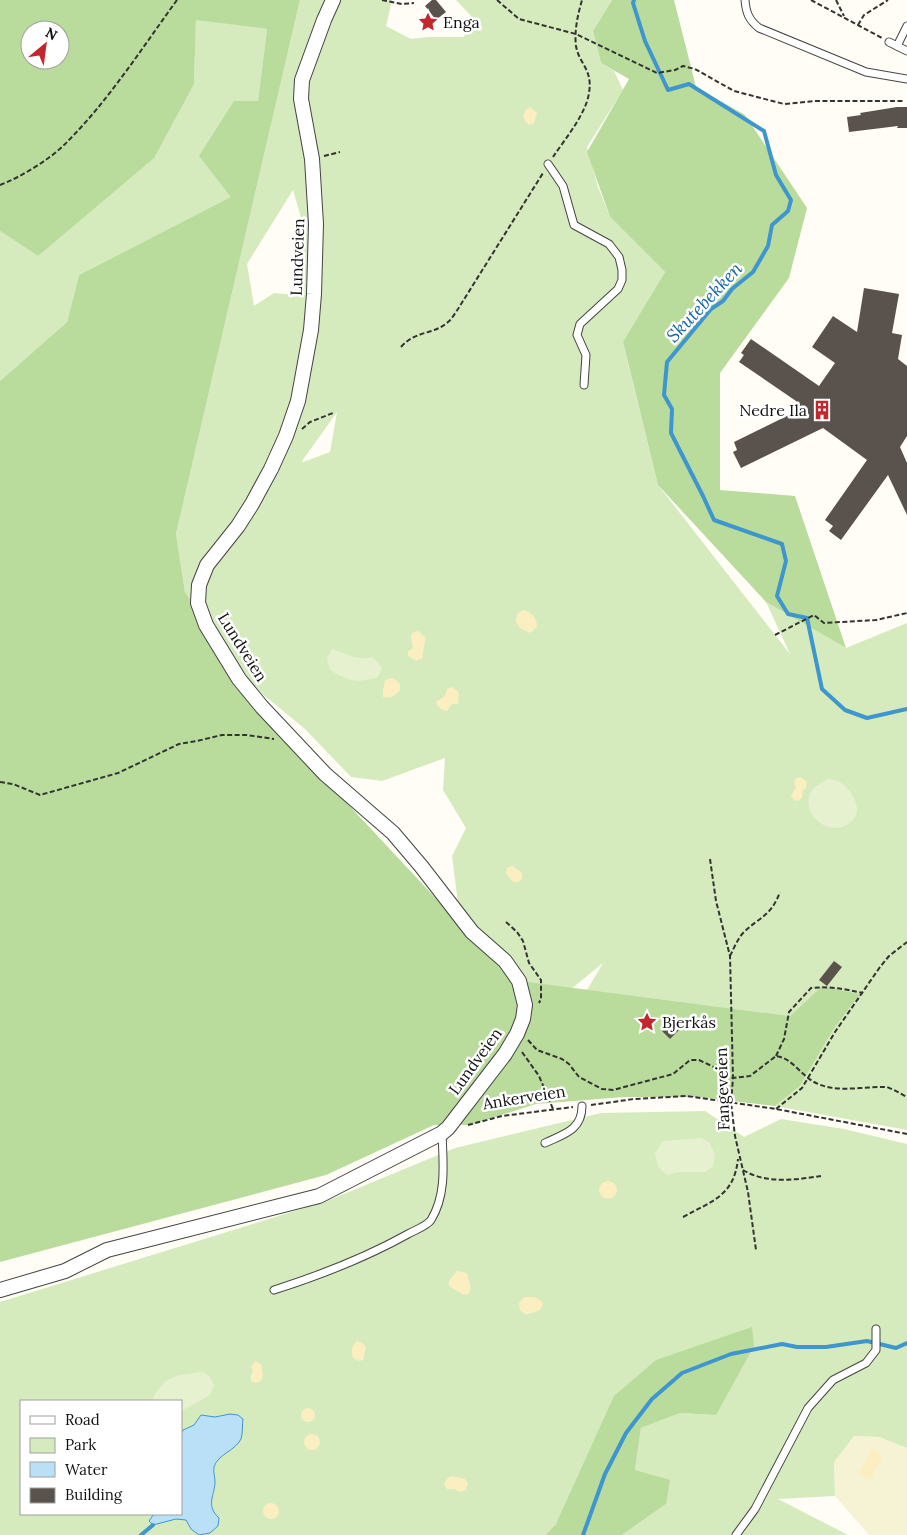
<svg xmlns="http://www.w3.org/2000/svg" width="907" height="1535" font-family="Lora,serif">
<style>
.farmland{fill:#f6f3d4}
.green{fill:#d5ebbd;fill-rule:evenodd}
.forest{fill:#b9dc9c;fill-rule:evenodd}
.sand{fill:#fbeec1}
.pitch{fill:#e6f2cf}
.water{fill:#b9e0f7;stroke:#3f96cf}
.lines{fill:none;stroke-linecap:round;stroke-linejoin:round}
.stream{stroke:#3f96cf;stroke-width:4}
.building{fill:#5a524d}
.service-casing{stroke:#444;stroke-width:9}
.minor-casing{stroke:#444;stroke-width:16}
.path{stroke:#333;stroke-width:2;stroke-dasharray:5 2.5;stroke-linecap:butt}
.service{stroke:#fff;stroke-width:7}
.minor{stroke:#fff;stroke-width:14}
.labels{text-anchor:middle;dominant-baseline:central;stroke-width:5;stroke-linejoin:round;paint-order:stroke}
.poi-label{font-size:16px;fill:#111;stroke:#fff;text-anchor:start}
.street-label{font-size:16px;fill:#111;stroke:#fff}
.water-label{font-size:18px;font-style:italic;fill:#1768a6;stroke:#fff}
</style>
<rect width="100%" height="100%" fill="#fffdf5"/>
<path class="farmland" d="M853,1436L879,1437L907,1448V1535H869L835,1496L834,1462Z"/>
<g class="green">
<path d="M300,0H392L386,26L411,39L428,37H464L472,17L456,0H612L593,31L601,63L614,71L623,90L587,147L598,187L610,217L665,272L623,343L658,485L790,654L766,602L846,648L907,623V1130L775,1106L800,1086L833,1030L860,994L822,986L790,1016L587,990L603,963L544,1011L459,911L452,856L466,828L443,790L445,758L382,781L351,777L305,729L248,682L213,621L206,625L185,592L176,534ZM293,190L304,228L297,295L274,293L254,306L247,264ZM337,412L330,452L303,462L302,461Z"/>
<path d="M196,19L267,29L258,102L232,197L79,275L67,322L0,381V231L38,256L194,84Z"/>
<path d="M705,1111L744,1137L781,1119L844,1129L907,1144V1448L879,1437L854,1436L834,1462L835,1496L778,1499L848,1535H622L666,1504L635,1470L641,1428L680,1413L716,1415L656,1360L556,1524L545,1535H0V1302L327,1201L455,1148L601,1113ZM21,1401H181V1514H21Z"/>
</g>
<g class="forest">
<path d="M0,0H300L176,534L185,592L273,724L512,980L790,1016L822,986L860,994L833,1030L800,1086L775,1106L698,1097H624L536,1104L470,1125H434L326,1175L0,1262V381L67,322L79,275L231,197L199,156L234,101H258L267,29L196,20L194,84L154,158L38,256L0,231ZM30,30H60V60H30Z"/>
<path d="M612,0H674L696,87L745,115L807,208L789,278L720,373V490L795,496L846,648L766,602L658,485L623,342L665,272L610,217L587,152L629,79L601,63L593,31Z"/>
<path d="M752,1327L754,1346L716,1415L680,1413L641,1428L635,1470L670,1480L666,1504L622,1535H545L556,1524L614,1396L656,1360Z"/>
</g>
<g class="sand">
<path d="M530,107L537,113L534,123L529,125C522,119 521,112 530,107Z"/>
<path d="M524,610C532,613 537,618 537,627L530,633L520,628L516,622C516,616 517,612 524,610Z"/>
<path d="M418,631L425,637C426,644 422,650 423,658L416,661L408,656V651L413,648L411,637L412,633Z"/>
<path d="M391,678L396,680L400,684V690C395,696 391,699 383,697V690L385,680Z"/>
<path d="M453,687L459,693L458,704H452L447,711C441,710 438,708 436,702L445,696L447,689Z"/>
<path d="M800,777L807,782L806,788L803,790L802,798L798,801L794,800L791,796L796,787L794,784L795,779Z"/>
<path d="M512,866L522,873V879L518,882H513L506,873L507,868Z"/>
<circle cx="608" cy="1190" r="9"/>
<path d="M457,1271L467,1273L471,1289L468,1294C462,1295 461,1293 456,1290C442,1284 451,1279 457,1271Z"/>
<path d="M524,1297C531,1297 538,1296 543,1303C541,1314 534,1311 526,1315L520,1310L519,1303Z"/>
<path d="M357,1341L364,1344L366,1348L363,1360L359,1361L353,1358C351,1350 351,1346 357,1341Z"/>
<path d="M255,1361L261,1364L263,1375L261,1381L256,1383L251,1381V1375L253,1372L251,1367Z"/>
<circle cx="308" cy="1415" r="7"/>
<circle cx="312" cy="1442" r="8"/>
<path d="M872,1449C879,1450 881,1454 882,1460L874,1472L873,1476L869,1480H866L859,1473C861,1468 870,1451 872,1449Z"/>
<path d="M451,1476L465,1479L468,1483L466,1490L460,1492L454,1489H447L444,1485L446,1480Z"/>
<circle cx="271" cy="1511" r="8"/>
</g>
<g class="pitch">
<path d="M332,649C349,654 354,661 373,657L382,668L378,677C356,684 349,681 330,670L327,658Z"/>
<path d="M829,779C832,780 837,780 840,782C852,790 864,810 852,821C825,846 783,796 829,779Z"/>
<path d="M701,1138L710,1143L715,1155L713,1166L705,1172H678L667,1175L658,1167L655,1153L663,1141Z"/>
<path d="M203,1372L210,1377L214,1385L210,1395L181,1411V1401H153C153,1396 155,1394 158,1390C169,1374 185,1374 203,1372Z"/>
</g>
<path class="water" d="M230,1414L238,1415L243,1419C242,1425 243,1433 241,1439C235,1451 218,1454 214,1467C213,1471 215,1477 215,1482C215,1495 205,1505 219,1518L218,1526L210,1533L199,1535L191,1529L186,1520L176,1519L153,1525L149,1521L154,1514H181V1434L183,1430L194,1425L201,1415L215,1417Z"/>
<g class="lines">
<g class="stream">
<path d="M634,0L633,3L645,41L668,90L689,84L764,131L776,175L791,200L788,211L772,225L768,246L753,272L732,289L723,301L711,309L667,362L664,395L672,409L671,433L703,496L714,520L782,544L786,561L777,596L788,614L807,618L822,689L845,710L867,718L907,709"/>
<path d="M141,1535L153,1525"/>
<path d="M583,1535L605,1474L626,1433L652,1399L682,1373L731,1354L782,1344L797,1347H826L867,1341L896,1348L907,1343"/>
</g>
</g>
<g class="building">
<path d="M432,0H436L446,12L436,20L425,6Z"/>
<path d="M897,107H907V128H897L898,126L849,132L847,117L861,115L860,113Z"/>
<path d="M864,288L899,294L892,333L902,335L898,359L907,366V436L900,447L907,463V515L888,475L841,540L829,531L833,526L825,520L867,460L823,428L741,468L733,452L737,450L734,442L795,412L796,401L739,362L744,355L741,353L751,339L819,386L835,363L812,347L833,316L857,332Z"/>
<path d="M834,961L842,967L827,986L819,980Z"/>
<path d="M674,1020L681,1028L670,1039L662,1031Z"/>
</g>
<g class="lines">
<defs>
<g id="service">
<path d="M745,0C746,13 749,20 759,28L866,72L907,79"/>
<path d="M889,42L907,51"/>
<path d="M897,46L907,26"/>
<path d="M548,164L563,186L574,225L609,244L619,257L622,270V280L618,289L580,324L577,335L586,355L584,385"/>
<path d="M545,1143C564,1134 582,1130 582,1106"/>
<path d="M274,1290C321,1275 365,1258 408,1234C415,1230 427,1226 431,1220C447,1194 443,1162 442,1133"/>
<path d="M736,1535L755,1509L808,1408L833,1380L866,1363L876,1350V1329"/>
</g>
<path id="minor" d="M0,1290L65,1271L107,1250L319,1196L442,1133L448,1128L505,1054L517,1034L523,1019L525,1005L519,981L505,961L472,932L421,866L393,833L325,774L262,707L239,679L206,625L198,603L199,585L207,565L238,526L252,504L271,469L286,436L298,401L311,330L314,294L316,224L312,159L301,99L302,80L324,20L333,0"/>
</defs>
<use href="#service" class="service-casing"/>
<use href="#minor" class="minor-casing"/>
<g class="path">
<path d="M382,0L402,4L414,3"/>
<path d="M497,0L519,19L576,34L657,73L675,70L683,66L695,69L734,91L784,104L816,101H903"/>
<path d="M811,0L882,38"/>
<path d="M836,0L844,16"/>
<path d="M858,25L864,15L888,0"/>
<path d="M324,156L340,152"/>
<path d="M553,157C565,139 586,114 589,93C593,69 579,64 576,46C574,31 578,14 582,0"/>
<path d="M0,185C21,177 51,159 67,142C109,100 142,48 177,0"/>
<path d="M401,347C416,330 434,335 448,322C452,319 455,313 458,309L543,173"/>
<path d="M302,429L310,422L333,413"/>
<path d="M775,635L814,615L824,623L876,620L907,613"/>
<path d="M0,782L13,784L40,795L118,773L179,744L197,741L222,735H247L274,739"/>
<path d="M710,859L716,901L730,956L733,1078L731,1103L735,1136L748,1192L756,1250"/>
<path d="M506,922L517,932L523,941L529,963L541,980V999L539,1003"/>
<path d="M730,956C734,948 738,938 744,932C761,916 771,916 780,892"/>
<path d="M528,1040L537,1050L562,1059L569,1064L579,1077L602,1089L613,1090L673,1074L690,1060H699L716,1068L724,1075L733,1078L750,1076L776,1056C792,1058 801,1075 814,1082C836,1094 863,1086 887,1087L894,1090L907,1097"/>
<path d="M522,1052L539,1076L553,1109"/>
<path d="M776,1056L784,1039L789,1012L811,988C828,986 845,989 863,993"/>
<path d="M591,1105L634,1099L687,1096L776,1109L907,1134"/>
<path d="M776,1109L802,1088L835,1032L880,967L889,956L907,942"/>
<path d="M468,1125L502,1116L573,1107"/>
<path d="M743,1170C766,1184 795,1180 821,1176"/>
<path d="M683,1217C712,1201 734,1196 738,1159"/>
</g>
<use href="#service" class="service"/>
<use href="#minor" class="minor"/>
</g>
<defs>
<symbol id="sight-bare" viewBox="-9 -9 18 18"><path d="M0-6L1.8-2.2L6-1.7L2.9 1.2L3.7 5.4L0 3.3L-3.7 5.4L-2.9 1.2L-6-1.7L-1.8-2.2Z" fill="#c4262e" stroke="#fff" stroke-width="2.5" paint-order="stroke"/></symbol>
<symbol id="building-bare" viewBox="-9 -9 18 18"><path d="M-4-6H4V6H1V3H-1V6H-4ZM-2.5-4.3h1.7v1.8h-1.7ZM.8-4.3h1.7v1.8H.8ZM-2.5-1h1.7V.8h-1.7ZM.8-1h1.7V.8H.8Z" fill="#c4262e" stroke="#fff" stroke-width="2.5" paint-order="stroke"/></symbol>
</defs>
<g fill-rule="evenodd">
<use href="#sight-bare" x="414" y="8" width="28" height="28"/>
<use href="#building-bare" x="808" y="396" width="28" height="28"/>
<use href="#sight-bare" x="633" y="1008" width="28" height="28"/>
</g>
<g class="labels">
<g class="poi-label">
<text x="443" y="22">Enga</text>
<text x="807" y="410" text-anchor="end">Nedre Ila</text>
<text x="662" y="1022">Bjerkås</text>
</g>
<g class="street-label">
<text transform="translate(297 257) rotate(-88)">Lundveien</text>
<text transform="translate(243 647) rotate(58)">Lundveien</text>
<text transform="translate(475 1061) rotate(-54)">Lundveien</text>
<text transform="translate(722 1089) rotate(-92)">Fangeveien</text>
<text transform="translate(524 1097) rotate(-9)">Ankerveien</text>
</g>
<g class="water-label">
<text transform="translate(704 302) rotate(-47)">Skutebekken</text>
</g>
</g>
<rect x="20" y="1400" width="162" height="115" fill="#ffffff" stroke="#a0a0a0"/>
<rect x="30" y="1416" width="25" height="8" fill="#ffffff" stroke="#a0a0a0"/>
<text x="65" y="1425" font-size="15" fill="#111111">Road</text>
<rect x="30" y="1438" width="25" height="15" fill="#d5ebbd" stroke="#a0a0a0"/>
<text x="65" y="1450" font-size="15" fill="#111111">Park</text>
<rect x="30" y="1462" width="25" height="15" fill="#b9e0f7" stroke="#a0a0a0"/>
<text x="65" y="1475" font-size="15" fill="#111111">Water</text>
<rect x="30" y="1488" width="25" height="15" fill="#5a524d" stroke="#a0a0a0"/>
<text x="65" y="1500" font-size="15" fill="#111111">Building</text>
<g transform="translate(45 45) rotate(29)"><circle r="24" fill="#ffffff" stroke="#a0a0a0"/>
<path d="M0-4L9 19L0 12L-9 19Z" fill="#c4262e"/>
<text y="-8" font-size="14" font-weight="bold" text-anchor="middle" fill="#111111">N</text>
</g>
</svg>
